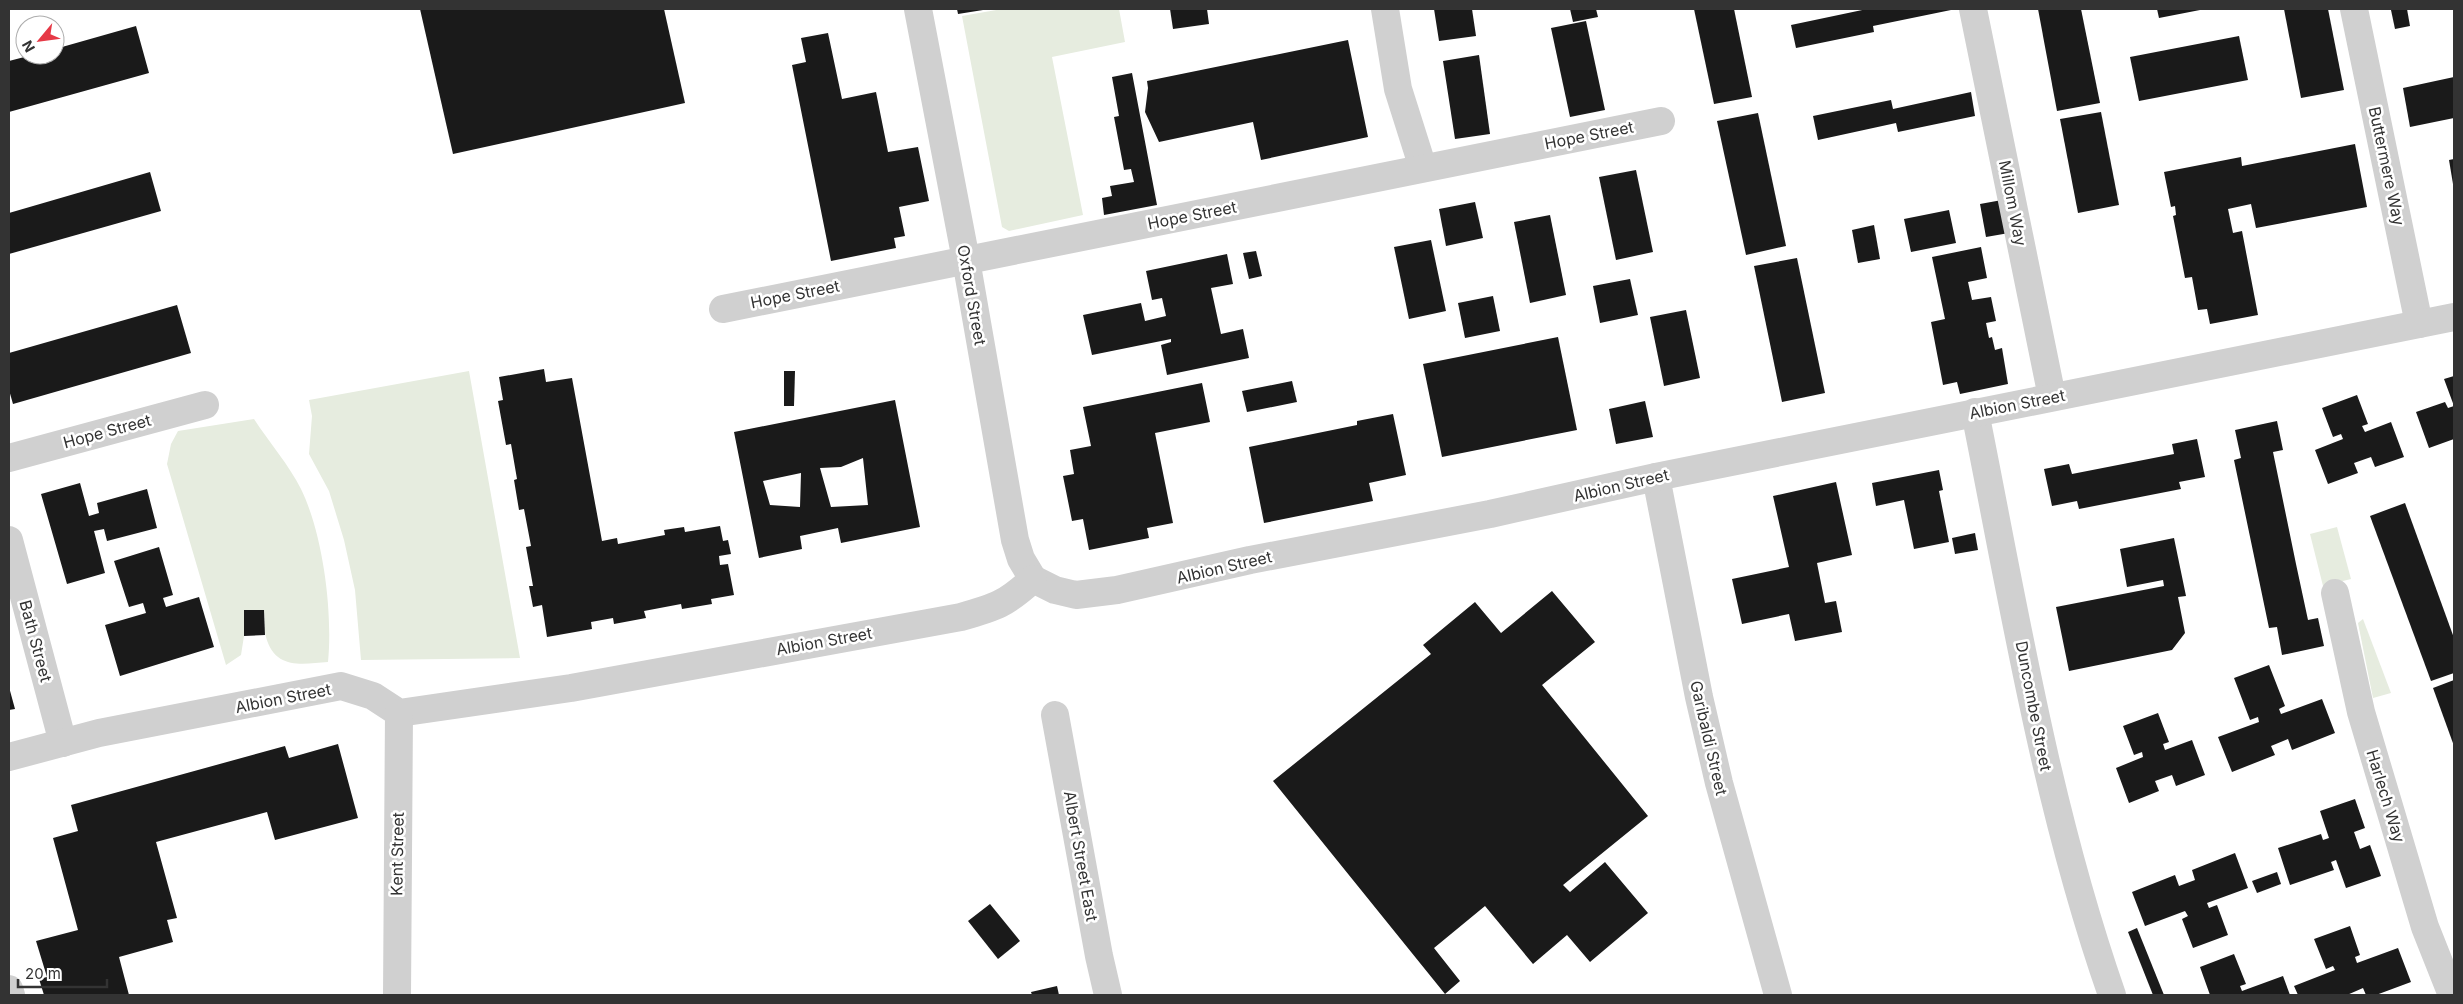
<svg xmlns="http://www.w3.org/2000/svg" width="2463" height="1004" font-family="Inter,sans-serif">
<style>
.green{fill:#e6ecdf}
.building{fill:#1a1a1a;fill-rule:evenodd}
.lines{fill:none;stroke-linecap:round;stroke-linejoin:round}
.minor{stroke:#d0d0d0;stroke-width:28}
.labels{text-anchor:middle;dominant-baseline:central;stroke-width:5;stroke-linejoin:round;paint-order:stroke}
.street-label{font-size:16px;fill:#333;stroke:#fff}
</style>
<rect width="100%" height="100%" fill="#fff"/>
<g class="green">
<path d="M1002,9H1119L1125,42L1052,57L1083,215L1009,231L1002,227L962,16Z"/>
<path d="M469,371L520,658L361,660L355,590L344,540L329,491L309,454L312,416L309,400Z"/>
<path d="M254,419C269,442 289,465 301,489C323,534 333,612 328,662C302,664 275,670 266,637C264,629 265,619 264,610L244,611V636L241,655L226,665L167,464L171,444L178,431Z"/>
<path d="M2337,527L2351,579L2323,586L2310,534Z"/>
<path d="M2363,619L2391,693L2373,698L2358,623Z"/>
</g>
<g class="building">
<path d="M420,9H664L685,103L453,154Z"/>
<path d="M957,9H983V10L958,14Z"/>
<path d="M1170,9H1207L1209,24L1173,29Z"/>
<path d="M1434,9H1472L1476,36L1439,41Z"/>
<path d="M1570,9H1596L1598,17L1573,22Z"/>
<path d="M1694,9H1734L1752,97L1714,104Z"/>
<path d="M1867,9H1951V10L1873,26L1874,32L1796,48L1791,25Z"/>
<path d="M2038,9H2081L2100,103L2057,111Z"/>
<path d="M2157,9H2200V10L2159,18Z"/>
<path d="M2284,9H2328L2344,90L2301,98Z"/>
<path d="M2396,9H2407L2410,26L2395,29L2391,10Z"/>
<path d="M1586,21L1605,110L1570,117L1551,28Z"/>
<path d="M136,26L149,73L9,112V61L32,55H55V49Z"/>
<path d="M828,33L842,99L876,92L888,152L918,147L929,201L899,207L905,236L894,238L896,248L831,261L792,65L806,62L801,38Z"/>
<path d="M2239,36L2248,80L2139,101L2130,57Z"/>
<path d="M1348,40L1368,137L1261,160L1253,122L1159,142L1145,112L1148,88L1147,81Z"/>
<path d="M1479,55L1490,134L1455,139L1443,61Z"/>
<path d="M1132,73L1157,205L1104,215L1102,198L1112,196L1110,186L1134,182L1131,169L1124,170L1114,117L1119,116L1112,77Z"/>
<path d="M2454,77V118L2410,127L2403,88Z"/>
<path d="M1971,92L1975,116L1898,132L1896,123L1818,140L1813,116L1891,100L1893,109Z"/>
<path d="M2101,112L2119,205L2078,213L2060,119Z"/>
<path d="M1758,113L1786,246L1746,255L1717,121Z"/>
<path d="M2355,144L2367,207L2256,228L2251,204L2228,209L2233,233L2242,231L2258,315L2210,324L2207,309L2198,310L2192,277L2185,278L2173,216L2176,215L2175,206L2171,207L2164,172L2241,157L2242,166Z"/>
<path d="M2454,159V184H2453L2449,160Z"/>
<path d="M1636,170L1653,252L1616,260L1599,177Z"/>
<path d="M150,172L161,211L9,254V213Z"/>
<path d="M2002,200L2009,233L1986,237L1980,204Z"/>
<path d="M1475,202L1483,238L1446,246L1439,209Z"/>
<path d="M1949,210L1956,243L1911,252L1904,219Z"/>
<path d="M1550,215L1566,295L1530,303L1514,222Z"/>
<path d="M1874,225L1880,259L1858,263L1852,230Z"/>
<path d="M1431,240L1446,311L1409,319L1394,247Z"/>
<path d="M1981,247L1987,278L1968,282L1972,300L1991,297L1996,321L1986,323L1989,338L1992,337L1995,350L2002,348L2008,384L1960,394L1957,382L1943,385L1931,322L1945,319L1932,257Z"/>
<path d="M1256,251L1262,276L1249,279L1243,253Z"/>
<path d="M1227,254L1233,284L1211,288L1221,334L1243,329L1249,358L1167,375L1161,345L1171,342V339L1092,355L1083,315L1141,303L1145,321L1166,316L1162,298L1152,300L1146,271Z"/>
<path d="M1797,258L1825,393L1782,402L1754,266Z"/>
<path d="M1630,279L1638,315L1600,323L1593,286Z"/>
<path d="M1493,296L1500,331L1465,338L1458,303Z"/>
<path d="M177,305L191,353L13,404L9,390V353Z"/>
<path d="M1686,310L1700,378L1664,386L1650,317Z"/>
<path d="M1558,337L1577,430L1442,457L1423,364Z"/>
<path d="M544,369L546,382L572,378L602,541L617,538L618,544L665,535L664,530L684,527L685,532L720,526L723,541L728,540L731,554L719,556L720,565L728,564L734,595L711,599L712,604L682,609L681,604L644,611L646,618L614,624L613,618L591,622L592,629L547,637L542,605L533,607L529,586H533L526,547L531,546L524,509L519,510L514,480L517,479L511,444L506,445L498,401L503,400L499,377Z"/>
<path d="M784,371H795L794,406H784Z"/>
<path d="M2454,376V439L2429,448L2416,412L2445,402L2448,408L2454,406L2444,379Z"/>
<path d="M1292,381L1297,402L1247,412L1242,391Z"/>
<path d="M1202,383L1210,422L1155,433L1173,523L1147,528L1149,538L1089,550L1083,519L1072,521L1063,476L1074,474L1070,450L1091,446L1083,407Z"/>
<path d="M2357,395L2368,424L2362,426L2365,432L2391,422L2404,457L2375,467L2371,457L2354,463L2358,473L2328,484L2315,450L2343,439L2341,434L2333,437L2322,408Z"/>
<path d="M895,400L920,527L841,543L838,528L800,536L802,549L759,558L734,432ZM863,458L868,505L831,507L820,468L841,467ZM801,473L800,507L770,505L763,481Z"/>
<path d="M1645,401L1653,437L1616,444L1609,409Z"/>
<path d="M1393,414L1406,475L1369,483L1373,501L1264,523L1249,447L1357,425V421Z"/>
<path d="M2277,421L2283,450L2273,452L2296,564L2308,620L2318,618L2324,646L2282,655L2277,627L2269,628L2234,460L2241,458L2235,430Z"/>
<path d="M2197,439L2205,477L2179,482L2181,489L2079,509L2077,501L2052,506L2044,469L2069,464L2072,474L2174,454L2172,444Z"/>
<path d="M1939,470L1943,490L1939,491L1949,542L1914,549L1904,500L1876,506L1872,483Z"/>
<path d="M1836,482L1852,555L1817,563L1825,603L1836,601L1842,632L1795,641L1789,614L1742,624L1732,579L1789,567L1773,496Z"/>
<path d="M80,483L89,516L99,513L97,503L147,489L157,528L107,541L104,529L94,531L105,573L67,584L41,494Z"/>
<path d="M2405,503L2454,638V673L2431,681L2370,516Z"/>
<path d="M1975,533L1978,550L1955,554L1952,538Z"/>
<path d="M2174,538L2186,596L2178,597L2185,633L2172,650L2069,671L2056,607L2164,586L2163,580L2127,587L2120,549Z"/>
<path d="M159,547L173,595L163,598L166,607L199,597L214,647L120,676L105,625L146,613L143,603L129,607L114,561Z"/>
<path d="M1552,591L1595,642L1542,685L1648,816L1563,885L1570,892L1605,862L1648,913L1590,962L1567,935L1533,964L1485,906L1434,948L1460,981L1445,994L1273,781L1431,654L1423,645L1475,602L1501,633Z"/>
<path d="M244,610H264L265,635L244,636Z"/>
<path d="M2269,665L2285,706L2279,709L2281,714L2322,699L2335,733L2292,750L2288,739L2271,746L2275,755L2232,772L2218,737L2259,722L2258,717L2250,720L2234,678Z"/>
<path d="M2454,680V746L2433,688Z"/>
<path d="M9,687L15,709L9,710Z"/>
<path d="M2158,713L2169,742L2163,744L2165,750L2192,740L2205,775L2176,786L2172,775L2155,781L2159,791L2129,803L2116,768L2143,757L2142,752L2134,755L2123,726Z"/>
<path d="M338,744L358,818L275,840L267,812L156,842L177,918L167,920L173,942L119,957L129,995H44L39,979L47,977L36,941L78,930L53,838L78,831L71,805L285,746L289,758Z"/>
<path d="M2355,799L2365,828L2354,832L2360,849L2370,845L2381,876L2346,888L2336,860L2331,862L2334,870L2290,885L2278,848L2321,834L2323,840L2329,838L2320,811Z"/>
<path d="M2235,853L2248,888L2207,903L2209,908L2217,905L2228,935L2193,948L2182,919L2188,916L2185,911L2145,926L2132,892L2175,875L2179,886L2195,880L2192,870Z"/>
<path d="M2277,872L2281,884L2257,893L2252,881Z"/>
<path d="M990,904L1020,941L998,959L968,921Z"/>
<path d="M2350,926L2360,955L2355,957L2357,963L2398,948L2411,982L2376,995H2366L2363,988L2347,995H2298L2294,986L2335,970L2333,966L2326,969L2314,939Z"/>
<path d="M2137,928L2164,995H2153L2128,932Z"/>
<path d="M2234,954L2246,984L2240,986L2242,991L2283,976L2290,995H2210L2200,967Z"/>
<path d="M1057,986L1059,995H1032L1031,992Z"/>
</g>
<g class="lines">
<g class="minor">
<path d="M918,9L966,260L1015,540L1021,559L1033,579"/>
<path d="M1385,9L1398,89L1423,168"/>
<path d="M1973,9L2052,397"/>
<path d="M2354,9L2419,324"/>
<path d="M723,309L1661,121"/>
<path d="M1975,412C2014,607 2046,806 2112,995"/>
<path d="M9,458L205,405"/>
<path d="M1656,477L1699,697L1719,783L1778,995"/>
<path d="M9,540L63,743"/>
<path d="M1033,579L1055,590L1076,595L1117,590L1250,560L1490,514L1656,477L2454,317"/>
<path d="M2335,593L2361,712L2425,927L2452,995"/>
<path d="M1055,715L1099,956L1108,995"/>
<path d="M9,757L99,733L341,686L373,696L399,713L571,688L961,617C996,607 1006,604 1033,579"/>
<path d="M9,989L11,995"/>
<path d="M397,995L399,713"/>
</g>
</g>
<g class="labels">
<g class="street-label">
<text transform="translate(1589 135) rotate(-11)">Hope Street</text>
<text transform="translate(2387 166) rotate(78)">Buttermere Way</text>
<text transform="translate(2013 203) rotate(79)">Millom Way</text>
<text transform="translate(1192 215) rotate(-11)">Hope Street</text>
<text transform="translate(795 294) rotate(-11)">Hope Street</text>
<text transform="translate(972 295) rotate(80)">Oxford Street</text>
<text transform="translate(2017 404) rotate(-11)">Albion Street</text>
<text transform="translate(107 431) rotate(-15)">Hope Street</text>
<text transform="translate(1621 485) rotate(-13)">Albion Street</text>
<text transform="translate(1224 567) rotate(-13)">Albion Street</text>
<text transform="translate(36 641) rotate(75)">Bath Street</text>
<text transform="translate(824 641) rotate(-10)">Albion Street</text>
<text transform="translate(283 698) rotate(-11)">Albion Street</text>
<text transform="translate(2034 706) rotate(79)">Duncombe Street</text>
<text transform="translate(1709 738) rotate(77)">Garibaldi Street</text>
<text transform="translate(2386 796) rotate(73)">Harlech Way</text>
<text transform="translate(397 854) rotate(-89)">Kent Street</text>
<text transform="translate(1081 856) rotate(80)">Albert Street East</text>
</g>
</g>
<rect width="2463" height="1004" fill="none" stroke="#333333" stroke-width="20"/>
<g transform="translate(40 40) rotate(241)"><circle r="24" fill="#ffffff" stroke="#adadad"/>
<path d="M0-4L9 19L0 12L-9 19Z" fill="#e63946"/>
<text y="-8" font-size="14" font-weight="bold" text-anchor="middle" fill="#333333">N</text>
</g>
<path d="M18 979v8h89v-8" fill="none" stroke="#333333" stroke-width="2.5"/>
<text x="25" y="979" font-size="15" fill="#333333" stroke="#ffffff" stroke-width="4" paint-order="stroke">20 m</text>
</svg>
